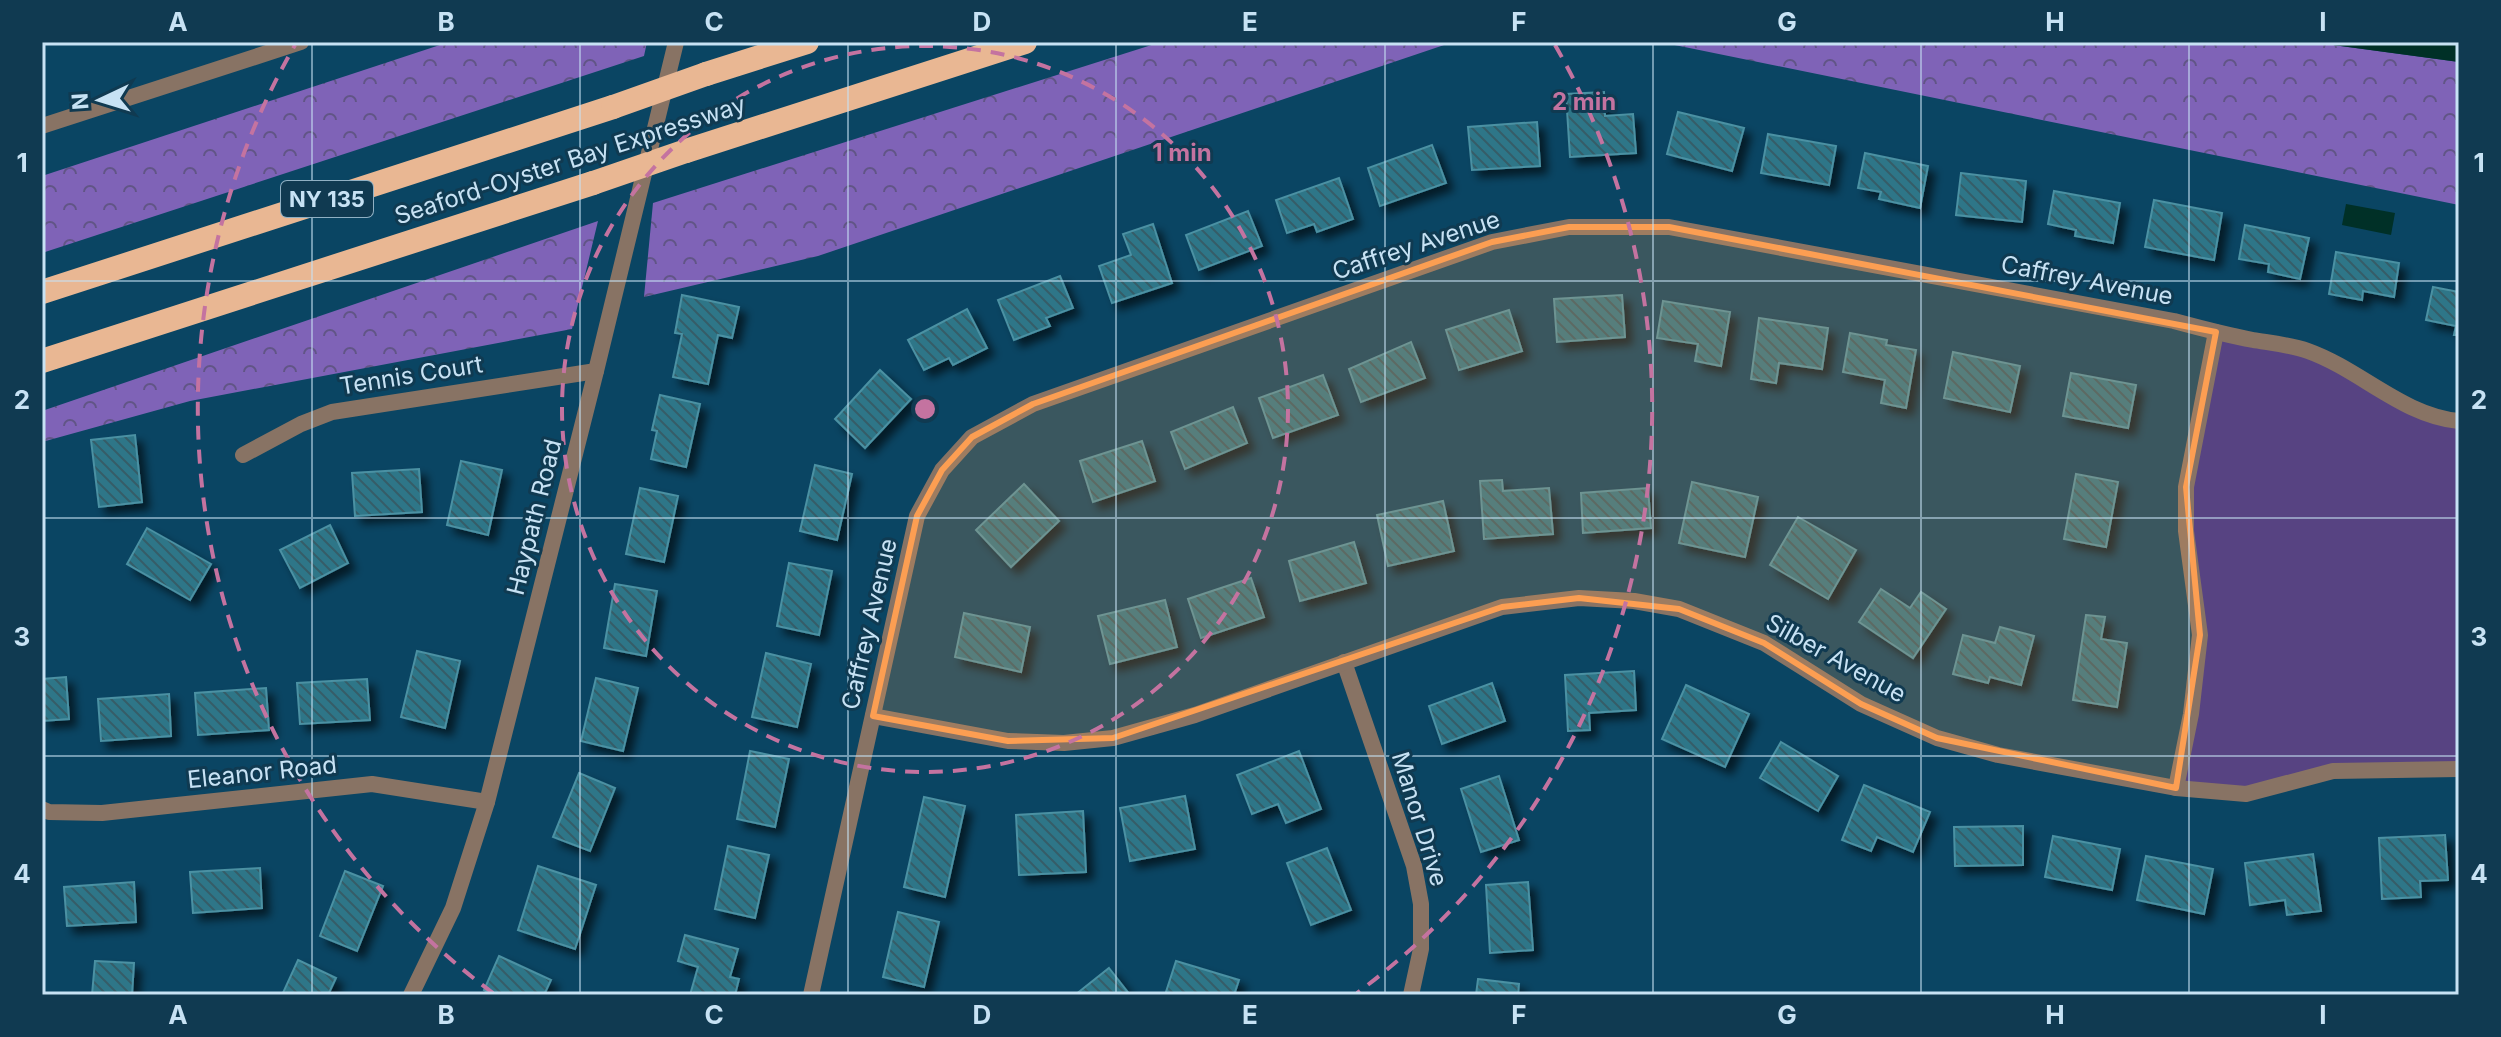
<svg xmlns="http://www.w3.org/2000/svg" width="2501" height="1037" font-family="Inter,sans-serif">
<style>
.forest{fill:url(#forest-crowns)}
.park{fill:#574382}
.water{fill:#003027}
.building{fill:url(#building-back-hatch);stroke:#4b91a3;stroke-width:2;filter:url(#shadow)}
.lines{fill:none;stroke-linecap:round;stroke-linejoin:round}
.minor{stroke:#887364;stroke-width:16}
.tertiary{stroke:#887364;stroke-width:16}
.motorway{stroke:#e9b793;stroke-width:24}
.motorway-bridge{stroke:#e9b793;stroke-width:24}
.marked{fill:#fc9e52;fill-opacity:0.2;stroke:#fc9e52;stroke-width:6;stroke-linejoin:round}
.grid{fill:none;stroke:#c7e2f4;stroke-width:2;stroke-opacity:0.55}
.ring{fill:none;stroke:#c473a0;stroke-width:4;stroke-dasharray:14 10}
.labels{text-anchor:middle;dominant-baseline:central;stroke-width:6;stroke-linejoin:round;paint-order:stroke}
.shield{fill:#103a51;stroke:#90b0c3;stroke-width:2}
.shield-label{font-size:22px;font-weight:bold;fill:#c7e2f4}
.street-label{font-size:24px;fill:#c7e2f4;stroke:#103a51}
.centre{fill:#c473a0;stroke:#103a51;stroke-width:4}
.ring-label{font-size:24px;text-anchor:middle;font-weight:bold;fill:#c473a0;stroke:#103a51;stroke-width:6;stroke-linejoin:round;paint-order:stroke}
.neatline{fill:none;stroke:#c7e2f4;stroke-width:3}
.grid-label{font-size:26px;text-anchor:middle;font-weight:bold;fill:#c7e2f4}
</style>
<defs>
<pattern id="forest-crowns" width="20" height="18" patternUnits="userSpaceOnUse" patternTransform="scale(2)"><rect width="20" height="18" fill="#7f63b7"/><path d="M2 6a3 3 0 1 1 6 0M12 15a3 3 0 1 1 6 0" fill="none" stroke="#615586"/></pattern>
<pattern id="building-back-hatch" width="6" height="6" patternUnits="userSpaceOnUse" patternTransform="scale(2)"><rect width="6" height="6" fill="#2e7688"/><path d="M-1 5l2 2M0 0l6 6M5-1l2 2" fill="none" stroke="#355d68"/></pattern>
<filter id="shadow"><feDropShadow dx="7" dy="7" stdDeviation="4" flood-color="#0009"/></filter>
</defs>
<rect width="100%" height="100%" fill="#0a4563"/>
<g class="forest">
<path d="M449,42H647L644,56L42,253V176Z"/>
<path d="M1161,42H1453L818,256L644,297L653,203Z"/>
<path d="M1660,42H2311L2459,62V205Z"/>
<path d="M598,221L572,329L190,401L42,442V411Z"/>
</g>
<path class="park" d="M2216,332L2306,350L2459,421V770L2333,771L2246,794L2176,788L2200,635L2186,531Z"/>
<g class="water">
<path d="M2311,42H2459V62Z"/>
<path d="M2346,204L2395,213L2391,235L2342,225Z"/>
</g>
<g class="building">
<path d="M1604,92L1605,116L1633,114L1636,153L1570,157L1566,94Z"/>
<path d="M1678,112L1744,128L1732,171L1667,154Z"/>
<path d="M1537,122L1540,166L1472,170L1468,127Z"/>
<path d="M1768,134L1836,146L1829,185L1761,173Z"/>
<path d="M1432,145L1446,183L1380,206L1368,168Z"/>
<path d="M1865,153L1928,166L1920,208L1879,199L1881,192L1858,188Z"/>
<path d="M1961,173L2026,181L2022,222L1956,215Z"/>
<path d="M1339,178L1353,219L1317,232L1314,224L1287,233L1276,200Z"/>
<path d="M2054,191L2120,203L2113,243L2075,236L2076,230L2048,224Z"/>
<path d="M2154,200L2222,213L2214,260L2145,247Z"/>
<path d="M1248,211L1262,246L1199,270L1186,235Z"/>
<path d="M1153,224L1172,283L1112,303L1099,266L1131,255L1123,234Z"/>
<path d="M2245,225L2309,238L2300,279L2268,272L2269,264L2239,259Z"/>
<path d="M2336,252L2399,263L2394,297L2363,291L2362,300L2329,294Z"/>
<path d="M1060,276L1073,308L1046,318L1050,326L1014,340L998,300Z"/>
<path d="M2433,287L2459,292V335H2454L2456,326L2426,320Z"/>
<path d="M682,295L739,307L732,338L718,335L708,384L673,377L682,334L675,333Z"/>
<path d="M1622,295L1625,337L1557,342L1554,299Z"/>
<path d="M1663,301L1730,312L1721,366L1695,361L1698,344L1657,338Z"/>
<path d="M967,309L987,348L953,365L949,358L924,370L908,340Z"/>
<path d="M1509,310L1522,351L1459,370L1446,330Z"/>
<path d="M1759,318L1828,328L1822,369L1779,363L1776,383L1751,379Z"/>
<path d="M1850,333L1887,340L1886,345L1916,350L1906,408L1881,403L1885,380L1843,372Z"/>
<path d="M1411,342L1425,378L1361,402L1349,369Z"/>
<path d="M1953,352L2020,366L2010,412L1944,398Z"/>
<path d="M880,370L911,399L865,448L835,419Z"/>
<path d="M2071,373L2136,385L2128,428L2063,416Z"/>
<path d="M1323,375L1338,415L1273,438L1259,398Z"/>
<path d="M660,395L700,404L686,467L651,459L657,431L652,430Z"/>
<path d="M1233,407L1247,443L1185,469L1171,432Z"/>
<path d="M135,435L142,502L99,507L91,440Z"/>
<path d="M1142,441L1155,481L1093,502L1080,461Z"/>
<path d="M461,461L502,470L488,535L447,525Z"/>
<path d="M815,465L852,474L837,540L800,531Z"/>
<path d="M419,469L422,512L355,516L352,473Z"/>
<path d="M2076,474L2118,482L2106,547L2064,539Z"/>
<path d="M1502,480L1503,491L1549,488L1553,534L1484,539L1480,481Z"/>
<path d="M1692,482L1758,497L1745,557L1679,543Z"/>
<path d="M1024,484L1059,521L1011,567L976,530Z"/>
<path d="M640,488L678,496L664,562L626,554Z"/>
<path d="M1648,488L1651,528L1583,533L1581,493Z"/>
<path d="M1443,501L1454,551L1388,566L1377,515Z"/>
<path d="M1798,517L1856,550L1828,599L1770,565Z"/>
<path d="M330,525L348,563L300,588L280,550Z"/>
<path d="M147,528L211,564L190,600L127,564Z"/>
<path d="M1354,542L1366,583L1300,601L1289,561Z"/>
<path d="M789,563L832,571L819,635L777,626Z"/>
<path d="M1251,578L1264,617L1201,638L1188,599Z"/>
<path d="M615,584L657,591L646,656L604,648Z"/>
<path d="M1881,589L1910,608L1921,592L1946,609L1913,658L1859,622Z"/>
<path d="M1165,600L1177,647L1110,664L1098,616Z"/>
<path d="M964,613L1030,627L1021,672L955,657Z"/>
<path d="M2086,615L2105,617L2101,639L2127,643L2117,707L2073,700Z"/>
<path d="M2000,627L2034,636L2021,685L1990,677L1988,683L1953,674L1963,635L1995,643Z"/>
<path d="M417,651L460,661L445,728L401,717Z"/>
<path d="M766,653L811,664L797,727L752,717Z"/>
<path d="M1634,671L1636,710L1589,713L1590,730L1568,731L1565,675Z"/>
<path d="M66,677L69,719L42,721V679Z"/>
<path d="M596,678L638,688L623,751L581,741Z"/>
<path d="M367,679L370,720L300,724L297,683Z"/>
<path d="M1492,683L1505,721L1442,744L1429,706Z"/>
<path d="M1686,685L1749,714L1725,767L1662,739Z"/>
<path d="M266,688L269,730L198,735L195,693Z"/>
<path d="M169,694L171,736L101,741L98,699Z"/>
<path d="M1781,742L1838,776L1818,811L1760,778Z"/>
<path d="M750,751L789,759L775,827L737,819Z"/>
<path d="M1299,751L1321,809L1286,823L1278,804L1252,814L1237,775Z"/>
<path d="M579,773L615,788L590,851L553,837Z"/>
<path d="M1499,776L1519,840L1481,852L1461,789Z"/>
<path d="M1864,785L1930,812L1913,852L1877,837L1871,851L1842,840Z"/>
<path d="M1185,796L1195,849L1130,861L1120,808Z"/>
<path d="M924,797L965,806L945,897L904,887Z"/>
<path d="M1083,811L1086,872L1019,875L1016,815Z"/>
<path d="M2023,826V865L1955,866L1954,827Z"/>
<path d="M2445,835L2448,880L2420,881L2421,897L2382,899L2379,838Z"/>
<path d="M2053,836L2120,849L2112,890L2045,877Z"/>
<path d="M728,846L769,855L755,918L715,909Z"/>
<path d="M1327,848L1351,910L1311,925L1287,863Z"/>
<path d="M2313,854L2321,911L2287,915L2285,900L2250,905L2245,863Z"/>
<path d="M2146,856L2213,869L2204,914L2137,900Z"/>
<path d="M538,866L596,885L575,949L518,930Z"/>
<path d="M260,868L262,908L193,913L190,872Z"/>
<path d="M345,871L383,886L357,951L320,936Z"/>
<path d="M134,882L136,922L67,926L64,887Z"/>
<path d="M1528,882L1533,950L1490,953L1486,885Z"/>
<path d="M898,912L939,922L924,987L883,977Z"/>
<path d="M685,935L738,949L730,977L739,979L735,995H690L698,967L678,961Z"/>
<path d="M499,956L551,980L544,995H487L488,992L484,990Z"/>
<path d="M298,960L336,978L328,995H282Z"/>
<path d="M95,961L134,963L132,995H92Z"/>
<path d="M1176,961L1239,980L1234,995H1165Z"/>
<path d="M1109,968L1130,995H1075Z"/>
<path d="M1478,979L1519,984L1518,995H1476Z"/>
</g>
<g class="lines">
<g class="minor">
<path d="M243,455L301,424L332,412L596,371"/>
<path d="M1344,662L1414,866L1421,904V949L1411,995"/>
<path d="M873,716L1008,741L1064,743L1113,738L1195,715L1502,607L1579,598L1634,601L1679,609L1764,643L1861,704L1937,738L1998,755L2176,788L2246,794L2333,771L2459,769"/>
<path d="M2176,788L2191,714L2200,635L2186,531V487L2216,332"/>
<path d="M42,809L49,812L102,813L372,784L487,802"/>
<path d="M811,995L917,516L942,470L972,437L1033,404L1492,242L1569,227H1669L2174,321C2200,328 2226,335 2253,340C2271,343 2291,345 2308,351C2361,370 2403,416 2459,421"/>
</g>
<g class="tertiary">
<path d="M42,126L301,42"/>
<path d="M411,995L453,908L487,802L596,371L676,42"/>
</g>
<g class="motorway">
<path d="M706,74L807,42"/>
<path d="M686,151L1025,42"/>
<path d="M42,292L613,107"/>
<path d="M42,361L593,183"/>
</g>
<g class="motorway-bridge">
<path d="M613,107L706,74"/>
<path d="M593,183L686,151"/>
</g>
</g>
<path class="marked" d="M1569,227H1669L2216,332L2186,487L2200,635L2176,788L1937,738L1861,704L1764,643L1679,609L1579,598L1502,607L1113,738L1008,741L873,716L917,516L942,470L972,437L1033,404L1492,242Z"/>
<path class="grid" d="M312,42V995M580,42V995M848,42V995M1116,42V995M1385,42V995M1653,42V995M1921,42V995M2189,42V995M42,281H2459M42,518H2459M42,756H2459"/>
<g class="ring">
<circle cx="925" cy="409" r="363"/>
<path d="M493 993A727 727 0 0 1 295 45M1555 45A727 727 0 0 1 1357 993"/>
</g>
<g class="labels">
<rect class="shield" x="281" y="181" width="92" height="36" rx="6"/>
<g class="shield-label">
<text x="327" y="199">NY 135</text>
</g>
<g class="street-label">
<text transform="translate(570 160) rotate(-18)">Seaford-Oyster Bay Expressway</text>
<text transform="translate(1416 245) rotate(-18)">Caffrey Avenue</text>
<text transform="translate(2087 280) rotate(11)">Caffrey Avenue</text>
<text transform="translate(411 375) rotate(-9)">Tennis Court</text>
<text transform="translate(534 517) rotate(-76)">Haypath Road</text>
<text transform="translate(869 624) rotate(-77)">Caffrey Avenue</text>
<text transform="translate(1836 658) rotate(29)">Silber Avenue</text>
<text transform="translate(262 772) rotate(-6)">Eleanor Road</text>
<text transform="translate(1420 819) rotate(73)">Manor Drive</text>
</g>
</g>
<circle cx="925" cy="409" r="12" class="centre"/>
<g class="ring-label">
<text x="1584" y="110">2 min</text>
<text x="1182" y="161">1 min</text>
</g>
<rect width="2501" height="1037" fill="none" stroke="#103a51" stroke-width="88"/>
<g transform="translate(100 100) rotate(266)" stroke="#103a51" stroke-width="6" paint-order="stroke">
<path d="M0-6L14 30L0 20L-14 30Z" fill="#c7e2f4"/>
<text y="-12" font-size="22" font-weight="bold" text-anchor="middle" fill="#c7e2f4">N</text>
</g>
<rect x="44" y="44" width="2413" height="949" class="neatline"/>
<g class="grid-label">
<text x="178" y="31">A</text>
<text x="446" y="31">B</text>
<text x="714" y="31">C</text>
<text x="982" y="31">D</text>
<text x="1250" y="31">E</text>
<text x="1519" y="31">F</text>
<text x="1787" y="31">G</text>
<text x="2055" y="31">H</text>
<text x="2323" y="31">I</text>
<text x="22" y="172">1</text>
<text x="2479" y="172">1</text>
<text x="22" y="409">2</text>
<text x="2479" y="409">2</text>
<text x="22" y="646">3</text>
<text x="2479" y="646">3</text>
<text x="22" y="883">4</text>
<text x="2479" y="883">4</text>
<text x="178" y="1024">A</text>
<text x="446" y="1024">B</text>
<text x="714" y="1024">C</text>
<text x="982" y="1024">D</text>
<text x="1250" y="1024">E</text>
<text x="1519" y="1024">F</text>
<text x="1787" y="1024">G</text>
<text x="2055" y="1024">H</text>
<text x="2323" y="1024">I</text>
</g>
</svg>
